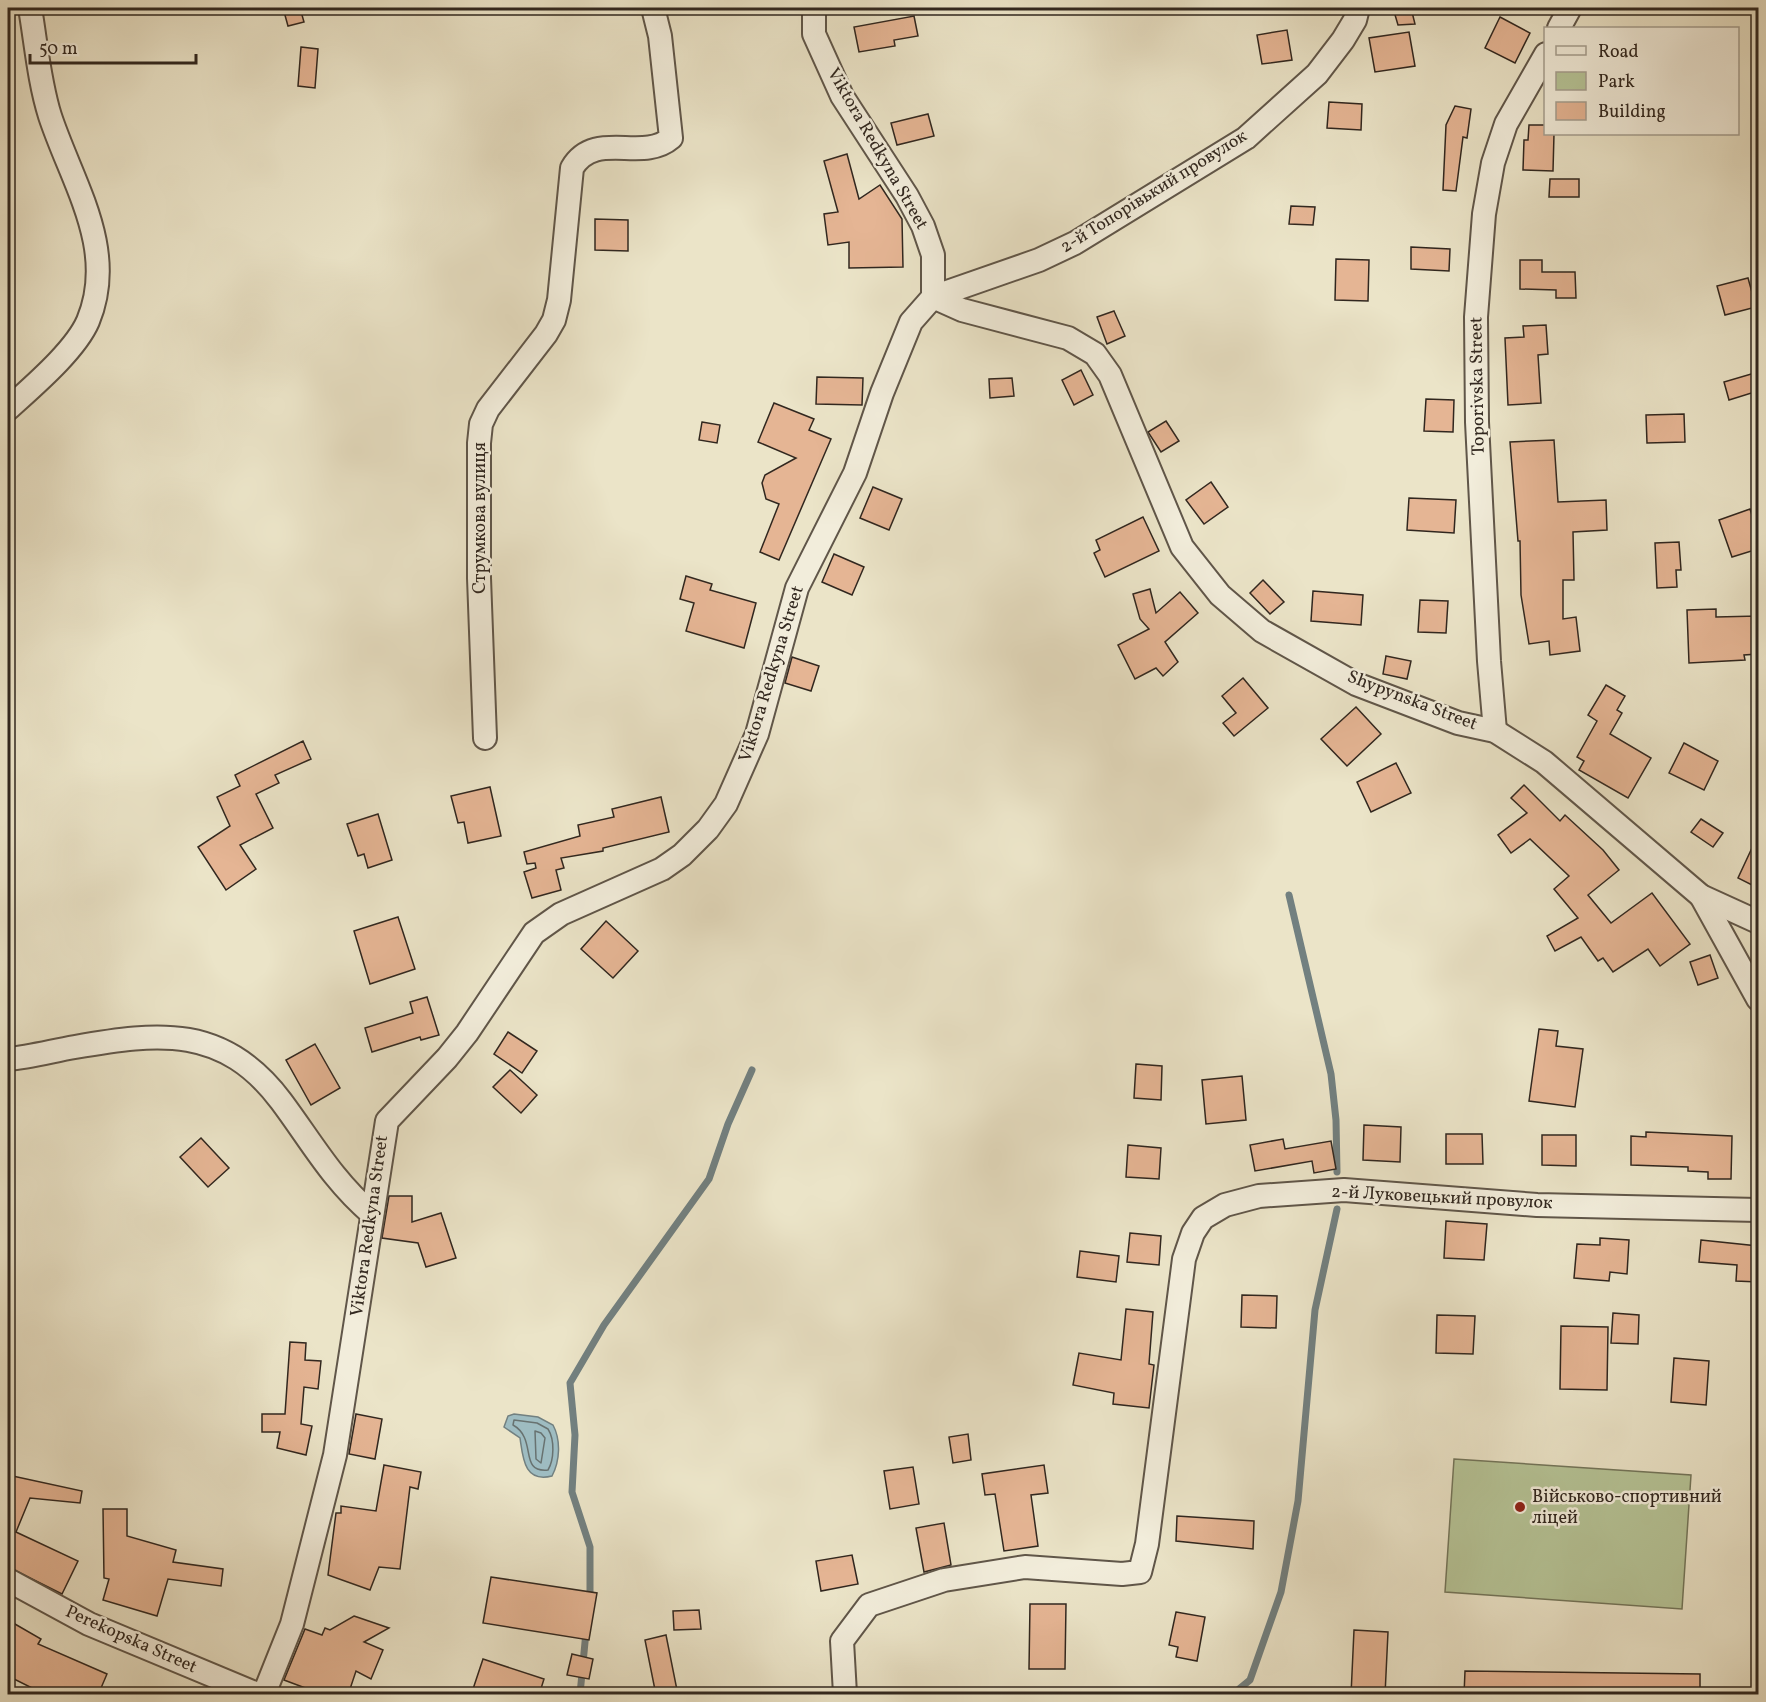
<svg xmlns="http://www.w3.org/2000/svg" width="1766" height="1702" font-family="Vollkorn,serif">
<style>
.green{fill:#b6c497;stroke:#74765b;stroke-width:1.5}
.water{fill:#9ebcc1;stroke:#728080;stroke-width:1.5}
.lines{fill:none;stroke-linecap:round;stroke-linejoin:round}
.shore{stroke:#687270;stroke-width:1.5}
.stream{stroke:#728080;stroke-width:7}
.building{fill:#e5b594;stroke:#31271f;stroke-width:1.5}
.minor-casing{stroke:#605649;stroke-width:26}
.minor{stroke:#f2eddb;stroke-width:22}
.poi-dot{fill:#8f2418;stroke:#f2eddb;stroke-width:2}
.labels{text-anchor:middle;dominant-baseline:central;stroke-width:5;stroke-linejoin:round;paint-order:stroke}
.street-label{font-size:18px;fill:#31271f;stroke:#f2eddb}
.poi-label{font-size:18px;fill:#31271f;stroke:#f2eddb;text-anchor:start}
</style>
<rect width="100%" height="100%" fill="#ebe4c8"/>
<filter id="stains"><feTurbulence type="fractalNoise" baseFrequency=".00333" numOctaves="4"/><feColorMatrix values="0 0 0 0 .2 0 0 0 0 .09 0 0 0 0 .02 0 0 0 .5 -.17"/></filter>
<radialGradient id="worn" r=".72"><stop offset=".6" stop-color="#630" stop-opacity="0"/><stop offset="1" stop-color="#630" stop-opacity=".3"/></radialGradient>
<path class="green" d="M1454,1459L1691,1475L1682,1609L1445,1592Z"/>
<path class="water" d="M514,1414L538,1417L553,1425C561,1440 560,1461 552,1476C524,1483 523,1458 520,1438L504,1427L508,1416Z"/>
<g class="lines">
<g class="shore">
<path d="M514,1420L537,1423L548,1429C555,1440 554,1460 548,1470C518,1473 538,1439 513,1425Z"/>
<path d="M535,1431L541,1433L545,1438L541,1463L536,1459Z"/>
</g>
<g class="stream">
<path d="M1289,895L1331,1074L1336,1120L1337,1172"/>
<path d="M590,1601V1547L572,1492L575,1435L570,1383L604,1325L709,1179L728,1124L752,1070"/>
<path d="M580,1694L586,1632"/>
<path d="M1233,1694L1250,1680L1281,1592L1298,1501L1315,1310L1337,1209"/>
</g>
</g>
<g class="building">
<path d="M283,8H300L304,22L288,26Z"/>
<path d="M1393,8H1411L1415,24L1398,25Z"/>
<path d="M914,16L918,36L894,40L895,46L859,52L854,27Z"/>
<path d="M1500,17L1530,33L1515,63L1485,48Z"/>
<path d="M1287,30L1292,60L1262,64L1257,35Z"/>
<path d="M1409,32L1415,66L1375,72L1369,38Z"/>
<path d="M301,47L318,49L315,88L298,86Z"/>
<path d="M1329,102L1362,104L1361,130L1327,128Z"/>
<path d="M1455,106L1471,109L1467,138L1463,137L1456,191L1443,190L1446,125Z"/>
<path d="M928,114L934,136L897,145L891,123Z"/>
<path d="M1529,125H1545V134H1554L1553,171L1523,170L1524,140H1528Z"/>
<path d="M847,154L859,199L880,185L902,219L903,267L849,268V242L828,245L824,214L838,212L824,161Z"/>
<path d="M1550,179H1579V197H1549Z"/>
<path d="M1291,206L1315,207L1313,225L1289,224Z"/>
<path d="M595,219L628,220V251L595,250Z"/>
<path d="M1411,247L1450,249L1449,271L1411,269Z"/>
<path d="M1336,259L1369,260L1368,301L1335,300Z"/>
<path d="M1520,260H1542V272H1575L1576,298H1556V290L1520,289Z"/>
<path d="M1748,278L1756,307L1725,315L1717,286Z"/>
<path d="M1114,311L1125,336L1107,344L1097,317Z"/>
<path d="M1546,325L1548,354L1538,355L1541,403L1508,405L1505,338L1524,337L1523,326Z"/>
<path d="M1081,370L1093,395L1074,405L1062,380Z"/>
<path d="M1758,372V391L1729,400L1724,382Z"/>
<path d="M817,377L863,378L862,405L816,404Z"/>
<path d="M1012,378L1014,396L990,398L989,379Z"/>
<path d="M1426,399L1454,400L1453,432L1424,431Z"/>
<path d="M774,403L814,419L809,430L831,439L779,560L760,552L779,504L766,499L762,483L765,475L796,458L758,442Z"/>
<path d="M1684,414L1685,442L1647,443L1646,415Z"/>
<path d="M1166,421L1179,441L1161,452L1148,432Z"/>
<path d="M702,422L720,425L717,443L699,440Z"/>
<path d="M1554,440L1558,502L1606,500L1607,530L1573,532L1574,580H1563V619L1576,617L1580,651L1550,655L1549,641L1529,644L1521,595L1520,541H1518L1510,442Z"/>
<path d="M1211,482L1228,507L1204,524L1186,500Z"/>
<path d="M873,487L902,499L889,530L860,518Z"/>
<path d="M1409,498L1456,500L1454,533L1407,530Z"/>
<path d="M1750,509L1758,534V549L1732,557L1719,520Z"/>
<path d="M1143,517L1159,551L1105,577L1094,553L1100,550L1096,540Z"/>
<path d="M1679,542L1681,570H1676L1677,587L1657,588L1655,543Z"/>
<path d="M834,554L864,567L852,595L822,582Z"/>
<path d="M686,576L712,584L710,590L756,603L744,648L686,631L694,603L680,599Z"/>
<path d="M1263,580L1284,602L1270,614L1250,593Z"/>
<path d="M1150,589L1156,613L1180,592L1198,613L1165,642L1178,662L1163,676L1156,668L1135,679L1118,645L1149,629L1140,619L1133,594Z"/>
<path d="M1313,591L1363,595L1361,625L1311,621Z"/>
<path d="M1420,600L1448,601L1446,633L1418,632Z"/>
<path d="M1716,609V617L1758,616V654L1744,655L1745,660L1689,663L1687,610Z"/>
<path d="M1386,656L1411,661L1407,679L1383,674Z"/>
<path d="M792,657L819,666L811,691L785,683Z"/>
<path d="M1243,678L1268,708L1234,736L1223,723L1236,713L1222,696Z"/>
<path d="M1606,685L1625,696L1617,710L1622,713L1610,734L1651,758L1628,798L1579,770L1584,761L1577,757L1597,721L1588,715Z"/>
<path d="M1356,707L1381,734L1347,766L1321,739Z"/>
<path d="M303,741L311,759L275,775L279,783L256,794L273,828L240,845L256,869L226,890L198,847L230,826L217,797L240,786L235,775Z"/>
<path d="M1684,743L1718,761L1704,790L1669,773Z"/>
<path d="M1396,763L1411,793L1371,812L1357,782Z"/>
<path d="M1524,785L1560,821L1565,815L1603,850L1619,870L1588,895L1611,923L1652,893L1690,944L1660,966L1648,949L1613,972L1603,958L1598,961L1581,937L1555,951L1547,936L1578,918L1554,889L1569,876L1530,839L1511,853L1498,835L1527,813L1511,798Z"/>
<path d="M490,787L501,836L468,843L464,822L458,823L451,796Z"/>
<path d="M661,797L669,832L603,848V851L561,858L564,868L556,870L561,890L532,898L524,872L536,868L535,863L527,864L524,852L580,836L578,825L614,817L612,809Z"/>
<path d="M378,814L392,860L368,868L364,854L358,856L347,824Z"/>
<path d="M1701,819L1723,833L1713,847L1691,832Z"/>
<path d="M1758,835V888L1738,878Z"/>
<path d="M398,917L415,969L370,984L354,931Z"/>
<path d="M606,921L638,951L613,978L581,949Z"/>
<path d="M1710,955L1718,978L1698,985L1690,962Z"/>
<path d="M427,997L439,1035L421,1040L420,1037L372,1052L365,1028L413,1013L410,1002Z"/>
<path d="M1539,1029L1558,1031L1556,1046L1583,1049L1575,1107L1529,1101Z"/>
<path d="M508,1032L537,1051L522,1073L494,1054Z"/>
<path d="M315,1044L340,1088L311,1105L286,1060Z"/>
<path d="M1136,1064L1162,1066L1161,1100L1134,1098Z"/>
<path d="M510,1070L537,1095L521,1113L493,1087Z"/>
<path d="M1242,1076L1246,1120L1206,1124L1202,1080Z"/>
<path d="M1364,1125L1401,1127L1400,1162L1363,1160Z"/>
<path d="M1646,1132L1732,1136L1731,1179H1708V1172L1688,1171V1167L1631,1165V1136L1646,1137Z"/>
<path d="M1446,1134H1482L1483,1164H1446Z"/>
<path d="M1542,1135H1576V1166L1542,1165Z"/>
<path d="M201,1138L229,1168L208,1187L180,1157Z"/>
<path d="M1283,1139L1285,1149L1331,1141L1336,1169L1314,1173L1312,1161L1255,1171L1250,1145Z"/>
<path d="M1128,1145L1161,1148L1159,1179L1126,1177Z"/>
<path d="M389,1196H412V1222L441,1213L456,1258L426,1267L418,1243L382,1238Z"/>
<path d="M1446,1221L1487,1224L1484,1260L1444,1258Z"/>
<path d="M1130,1233L1161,1236L1159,1265L1127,1262Z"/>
<path d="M1600,1238L1629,1240L1627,1274L1610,1272L1609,1281L1574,1278L1577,1244L1600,1245Z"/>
<path d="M1701,1240L1758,1246V1282L1736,1281L1737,1265L1699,1262Z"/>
<path d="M1080,1251L1119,1256L1116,1282L1077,1277Z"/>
<path d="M1242,1295L1277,1296L1276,1328L1241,1327Z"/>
<path d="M1126,1309L1153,1312L1149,1364L1154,1365L1149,1408L1113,1404L1114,1393L1073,1385L1079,1353L1121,1360Z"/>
<path d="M1613,1313L1639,1315L1638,1344L1611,1343Z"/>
<path d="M1437,1315L1475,1316L1473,1354L1436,1353Z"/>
<path d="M1561,1326L1608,1327L1607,1390L1560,1389Z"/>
<path d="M290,1342L306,1343L305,1360L321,1361L318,1389L304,1387L301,1424L312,1426L306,1455L277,1448L280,1432H262V1414H285Z"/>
<path d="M1674,1358L1709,1361L1706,1405L1671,1402Z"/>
<path d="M356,1414L382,1419L375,1459L349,1454Z"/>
<path d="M968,1434L971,1460L953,1463L949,1437Z"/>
<path d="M384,1465L421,1472L418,1489L410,1487L400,1569L379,1567L370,1590L328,1575L336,1513H341V1506L376,1511Z"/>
<path d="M1044,1465L1048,1493L1031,1495L1038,1546L1004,1551L995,1494L985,1495L982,1474Z"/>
<path d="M913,1467L919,1504L890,1509L884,1471Z"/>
<path d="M8,1475L82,1491L80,1503L30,1498L16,1532L78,1561L62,1594L8,1567Z"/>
<path d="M103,1509H127V1536L176,1550L173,1562L223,1569L221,1586L168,1579L157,1616L103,1600L109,1579L104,1578Z"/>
<path d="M1177,1516L1254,1521L1253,1549L1176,1541Z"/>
<path d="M944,1523L951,1565L924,1572L916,1528Z"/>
<path d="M852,1555L858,1584L821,1591L816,1561Z"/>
<path d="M491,1577L597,1593L589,1640L483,1623Z"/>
<path d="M1030,1604H1066L1065,1669H1029Z"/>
<path d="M699,1610L701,1629L674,1630L673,1611Z"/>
<path d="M1176,1612L1205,1617L1197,1661L1176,1657L1178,1647L1169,1645Z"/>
<path d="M354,1616L389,1628L364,1642L383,1650L371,1679L356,1671L348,1695H324L284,1680L305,1629L322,1635L325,1628L330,1630Z"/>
<path d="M8,1620L41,1639L38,1644L107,1674L98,1695H46L8,1676Z"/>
<path d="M1354,1630L1388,1632L1385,1695H1351Z"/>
<path d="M666,1635L678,1695H656L645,1640Z"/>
<path d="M572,1654L593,1659L589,1679L567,1675Z"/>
<path d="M483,1659L544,1679L539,1695H471Z"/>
<path d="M1465,1671L1700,1674V1695H1464Z"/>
</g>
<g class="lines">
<defs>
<g id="minor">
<path d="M1559,28L1570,8"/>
<path d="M933,297L962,310L1068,338L1095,354L1110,375L1182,547L1220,595L1262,631L1356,684L1458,723L1495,731L1544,762L1701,896L1758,922"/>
<path d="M933,297L1039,260L1075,243L1246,138L1317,74L1343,40L1355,20L1358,8"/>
<path d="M8,409C32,387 75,351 88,321C118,249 72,183 50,116C39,81 36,43 30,8"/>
<path d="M1495,731L1489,661L1477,422L1476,317L1484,214L1493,163L1506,124L1546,54"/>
<path d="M485,738L479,578V443L481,424L488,409L546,334L554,320L559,300L572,168C595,129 642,163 671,138L660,36L653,8"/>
<path d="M1701,896L1758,999"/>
<path d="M8,1059C30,1057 52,1051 75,1047C159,1032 224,1025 281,1101C311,1141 332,1180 372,1214"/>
<path d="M8,1580L89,1624L257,1694"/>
<path d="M264,1694L292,1624L335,1455L387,1121L447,1058L467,1033L534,933L561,914L662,869L682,855L708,829L726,804L757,734L797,588L855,473L882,393L911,322L933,297V255L923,226L907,196L842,96L814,34V8"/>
<path d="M845,1694L842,1641L869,1605L944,1580L1025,1567L1122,1574L1140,1572L1147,1544L1184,1259L1193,1233L1203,1218L1225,1205L1259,1196L1344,1190L1537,1205L1758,1210"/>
</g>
</defs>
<use href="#minor" class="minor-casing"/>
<use href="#minor" class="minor"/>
</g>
<circle class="poi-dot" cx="1520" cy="1507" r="6"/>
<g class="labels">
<g class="street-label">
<text transform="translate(877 149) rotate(60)">Viktora Redkyna Street</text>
<text transform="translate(1154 192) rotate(-32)">2-й Топорівький провулок</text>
<text transform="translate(1478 386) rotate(-91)">Toporivska Street</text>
<text transform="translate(480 518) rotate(-90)">Струмкова вулиця</text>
<text transform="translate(772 674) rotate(-73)">Viktora Redkyna Street</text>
<text transform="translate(1412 701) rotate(21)">Shypynska Street</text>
<text transform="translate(1442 1198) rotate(3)">2-й Луковецький провулок</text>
<text transform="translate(370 1226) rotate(-82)">Viktora Redkyna Street</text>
<text transform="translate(131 1640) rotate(24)">Perekopska Street</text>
</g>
<g class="poi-label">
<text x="1532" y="1497">Військово-спортивний<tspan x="1532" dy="21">ліцей</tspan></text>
</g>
</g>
<rect width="1766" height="1702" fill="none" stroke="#ebe4c8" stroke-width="30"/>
<rect x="9" y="9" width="1748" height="1684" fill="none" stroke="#31271f" stroke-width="3"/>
<rect x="15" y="15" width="1736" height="1672" fill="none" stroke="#31271f" stroke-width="1.5"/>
<rect x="1544" y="27" width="195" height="108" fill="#f2eddb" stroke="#a59e90" stroke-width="1.5"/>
<rect x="1556" y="46" width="30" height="9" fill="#f2eddb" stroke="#a59e90" stroke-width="1.5"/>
<text x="1598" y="57" font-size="18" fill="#31271f">Road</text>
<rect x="1556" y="72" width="30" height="18" fill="#b6c497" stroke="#a59e90" stroke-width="1.5"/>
<text x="1598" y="87" font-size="18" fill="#31271f">Park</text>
<rect x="1556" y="102" width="30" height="18" fill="#e5b594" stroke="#a59e90" stroke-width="1.5"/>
<text x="1598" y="117" font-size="18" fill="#31271f">Building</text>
<path d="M30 54v9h166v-9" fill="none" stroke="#31271f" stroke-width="3"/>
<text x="39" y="54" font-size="18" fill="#31271f" stroke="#f2eddb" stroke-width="4.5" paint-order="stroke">50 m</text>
<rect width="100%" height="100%" filter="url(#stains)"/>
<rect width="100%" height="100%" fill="url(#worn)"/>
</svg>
